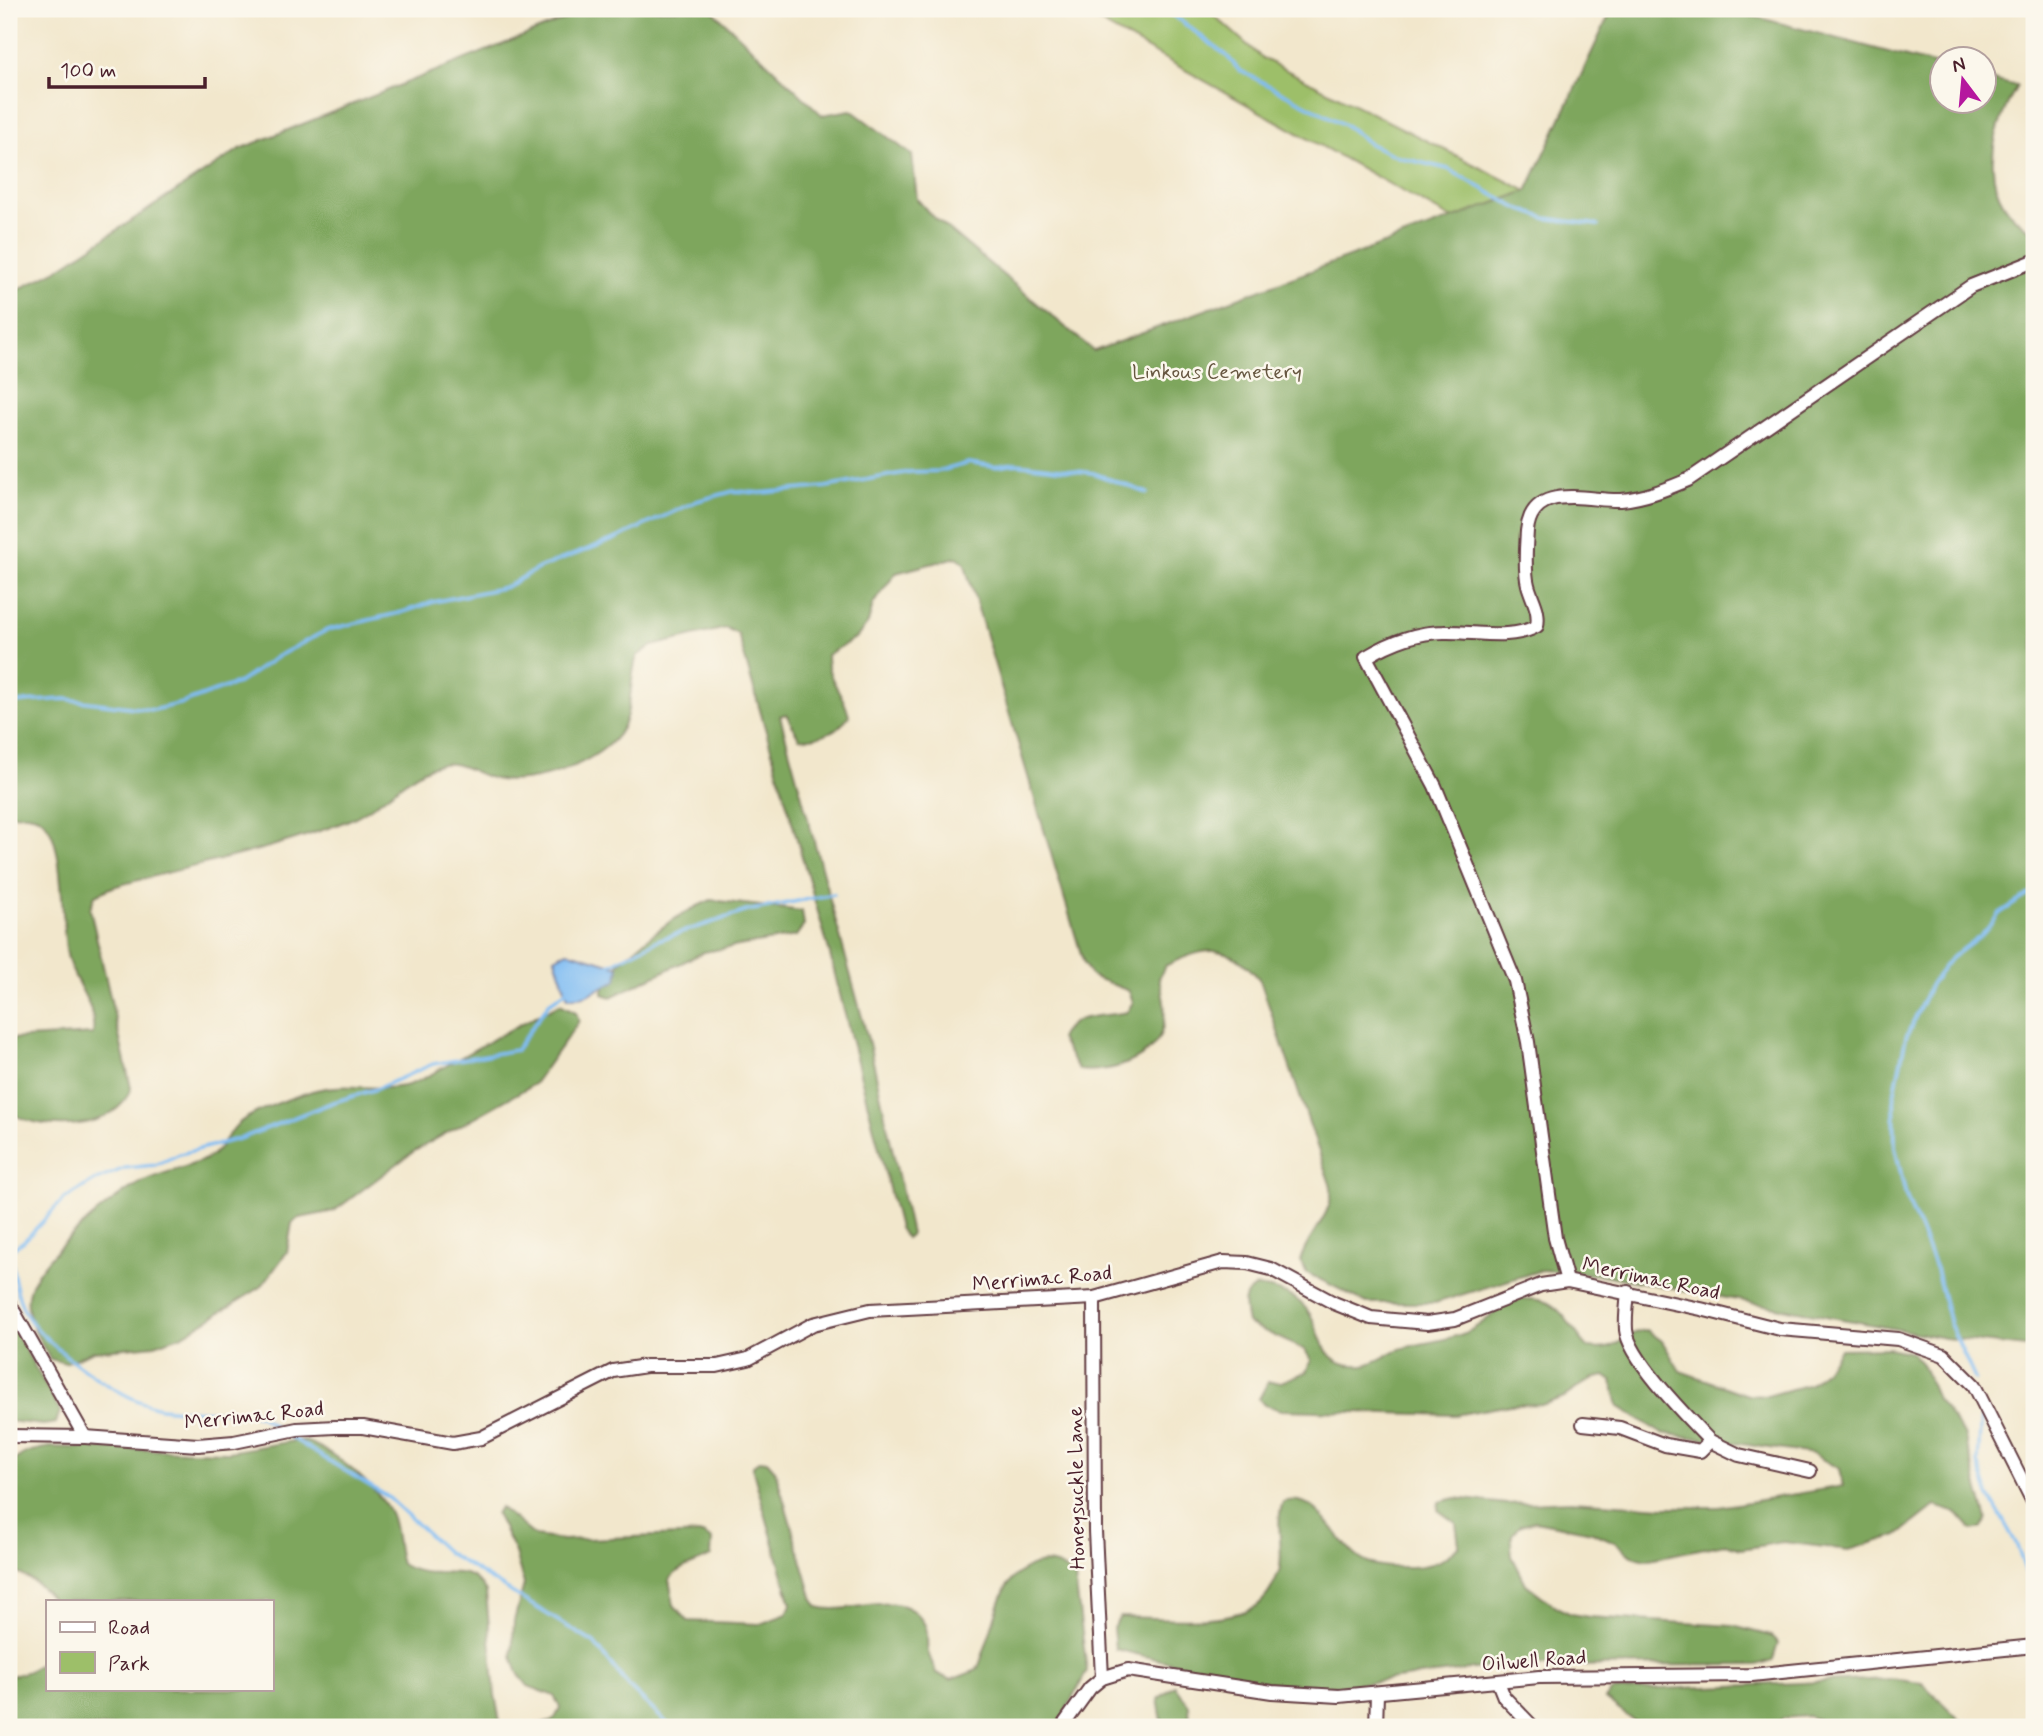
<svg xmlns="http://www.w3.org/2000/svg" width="2043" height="1736" font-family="Mynerve,sans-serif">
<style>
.green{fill:#9dbf69;stroke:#746f4a;stroke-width:2}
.forest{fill:#7ea65d;stroke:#646244;stroke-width:2}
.water{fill:#81bdf3;stroke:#666e8f;stroke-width:2}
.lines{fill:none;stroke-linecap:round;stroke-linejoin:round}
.stream{stroke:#81bdf3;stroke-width:3.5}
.minor-casing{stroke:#633d43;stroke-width:16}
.minor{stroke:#fff;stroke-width:12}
.labels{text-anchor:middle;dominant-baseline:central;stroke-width:5;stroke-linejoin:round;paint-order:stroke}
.park-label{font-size:21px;fill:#675741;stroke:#fbf7ec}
.street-label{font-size:21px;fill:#4a1f2b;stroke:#fbf7ec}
</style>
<rect width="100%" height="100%" fill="#fbf7ec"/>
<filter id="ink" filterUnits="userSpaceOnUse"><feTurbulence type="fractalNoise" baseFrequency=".0143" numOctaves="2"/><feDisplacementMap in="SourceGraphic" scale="14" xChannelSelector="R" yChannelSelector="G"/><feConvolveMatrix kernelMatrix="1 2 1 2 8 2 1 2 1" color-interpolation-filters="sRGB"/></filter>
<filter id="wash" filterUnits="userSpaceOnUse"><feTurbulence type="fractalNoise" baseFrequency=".00686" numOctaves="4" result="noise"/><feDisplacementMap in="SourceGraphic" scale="28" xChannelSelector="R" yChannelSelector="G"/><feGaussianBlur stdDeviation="1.57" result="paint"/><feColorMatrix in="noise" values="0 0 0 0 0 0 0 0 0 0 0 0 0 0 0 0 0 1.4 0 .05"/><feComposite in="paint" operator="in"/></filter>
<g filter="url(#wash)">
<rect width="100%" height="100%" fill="#f2e7cc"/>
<path class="green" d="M1076,9H1207L1262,58L1527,191L1452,219Z"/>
<g class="forest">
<path d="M591,9H711L822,115L851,110L912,155L917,199L929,213L1094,351L1527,191L1612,9H1727L1941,66V102H1983L1984,78L2017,86C1988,136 1976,199 2034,232V1348L1945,1338L1602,1275L1542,1270L1435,1303H1367L1307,1273L1300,1261C1307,1235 1334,1215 1331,1187L1260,980C1229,942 1207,946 1165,966L1159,978C1163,994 1167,1009 1163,1026C1156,1060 1109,1074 1079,1070L1060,1039C1071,1011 1101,1018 1127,1012L1133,1002L1129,991L1091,976L1084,964L964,562L957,557L896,573L873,604L868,623L857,637L827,655C827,682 843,690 849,716C840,731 817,740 799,738L786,714L780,716L869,1043L911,1234L906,1238L899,1228L828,947L738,634L726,628L652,646L637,656C629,679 633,706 622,728C604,763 529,788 494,779C473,774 456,757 433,766C403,777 380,807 349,820C273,851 191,865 113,887L95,895L90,909L131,1088C117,1132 42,1133 9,1112V1039L93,1034C97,1004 75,986 68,959C59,928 68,837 40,818C30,812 20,814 9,815V294L55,271L240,149Z"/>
<path d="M711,900L802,911L804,925L796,936L704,952L611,997L603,994L604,977C637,946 669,917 711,900Z"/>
<path d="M560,1004L576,1012L579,1021L534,1084L413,1152L334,1211L300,1218L292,1223L287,1252L261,1287L183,1335L155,1345L94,1351L65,1363L50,1359C39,1339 25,1319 28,1295C34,1261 109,1200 138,1184C160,1172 186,1169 208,1158C221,1151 228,1132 239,1123C254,1111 293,1097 312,1091C347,1080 381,1094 411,1084C423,1080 433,1073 444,1067C482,1045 520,1023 560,1004Z"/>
<path d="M1256,1287C1269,1288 1286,1292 1297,1300C1328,1322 1311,1369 1363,1365C1375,1364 1386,1355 1397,1350C1419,1342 1443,1342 1465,1333C1485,1325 1498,1305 1519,1300C1528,1298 1537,1299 1546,1302C1563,1308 1576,1336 1589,1348C1622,1353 1622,1332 1647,1330L1662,1341L1680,1371L1748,1395L1767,1396L1810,1384L1824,1371L1840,1349L1888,1348L1912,1353L1922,1364L1937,1399L1964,1434L1987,1520L1981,1528L1972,1530L1957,1513L1935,1506L1898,1535L1849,1550L1783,1542L1741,1549L1725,1544L1645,1560L1630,1555L1615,1542L1592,1532L1535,1521L1520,1525L1512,1535L1511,1547L1512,1556L1526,1584L1556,1607L1571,1614L1589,1617L1733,1626L1771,1636L1778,1643L1773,1660L1757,1665L1498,1666L1326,1688L1243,1680L1115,1649L1113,1628L1120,1617C1158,1617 1220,1625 1255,1607C1266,1600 1275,1584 1279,1572C1285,1548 1274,1525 1283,1502C1323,1490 1337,1551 1368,1563C1382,1568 1397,1567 1411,1567C1432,1566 1445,1561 1459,1545L1456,1523L1438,1510L1439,1502L1456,1498L1506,1504L1571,1501L1663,1507H1719L1843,1486L1839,1469L1813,1454L1661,1433L1618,1406L1612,1381L1605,1376L1591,1379L1564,1397L1545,1404L1510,1405L1455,1415L1281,1410L1264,1405L1259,1399L1268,1382H1281L1306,1372L1311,1360L1305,1350L1247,1323C1244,1307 1240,1295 1256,1287Z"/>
<path d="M9,1321L60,1411L56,1423L43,1425L9,1421Z"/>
<path d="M299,1440C327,1444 381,1489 391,1515C397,1530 396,1548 401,1564C437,1586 464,1555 486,1592L495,1695L501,1727H9V1676C26,1673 42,1669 47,1650V1689H271V1601H53C43,1587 26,1574 9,1571V1466C21,1452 32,1450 51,1447L228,1452Z"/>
<path d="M760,1460L767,1461L775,1470L813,1600L818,1607C853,1617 902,1583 925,1625C929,1633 926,1643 928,1652C930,1659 934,1666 936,1673L951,1680L977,1670C988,1645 993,1617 1004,1592C1018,1563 1053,1552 1075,1578L1087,1671L1057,1727H528C546,1720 553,1729 560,1707L554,1696L528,1686L518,1673L512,1657L514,1621L524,1584L514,1550L496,1514L500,1507L535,1536L563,1540L703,1534L712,1540L711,1556C695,1565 681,1564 669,1580L674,1605L688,1621L760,1624L787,1614L791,1604L753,1471V1465Z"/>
<path d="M1890,1679L1922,1683L1967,1727H1836L1809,1716L1784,1718L1770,1727H1642L1605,1699L1612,1691Z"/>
<path d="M1175,1686L1189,1705L1190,1727H1163L1158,1699Z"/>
</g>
<path class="water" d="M567,951L619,967L617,980L585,996L568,998L555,958Z"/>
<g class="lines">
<g class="stream">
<path d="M1165,9L1226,55L1239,70L1347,126L1370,144L1398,157L1448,169L1517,208L1545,218L1598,225"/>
<path d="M9,703L65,699L153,710L183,703L240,682L278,656L327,630L403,612L433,602L506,587L539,568L615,539L697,501L734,491L760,493L826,487L909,472L940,471L968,463L995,467L1016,464L1093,473L1147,493"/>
<path d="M607,966L658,940L747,911L834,894"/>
<path d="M9,1251L24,1241L64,1199L94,1181L125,1168L155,1165L180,1154L242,1138L331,1103L376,1089L433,1064L516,1050L549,1003L568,990"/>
<path d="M11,1252C13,1272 16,1296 26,1314C44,1346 125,1403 161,1408C189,1412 218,1410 247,1412L260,1416L278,1429"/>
<path d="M1975,1379L1950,1324L1936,1269L1906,1196L1895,1147L1894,1095L1906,1037L1931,984L1951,958L1981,936L2000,913L2034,891"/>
<path d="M1981,1410L1978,1463L1989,1495L2016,1543L2034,1596"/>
<path d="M287,1435L388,1497L448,1553L594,1643L631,1689L671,1727"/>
</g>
</g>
</g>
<g filter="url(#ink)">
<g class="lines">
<defs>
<g id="minor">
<path d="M1567,1281L1555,1238L1528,1042L1515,981L1435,786L1366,657C1391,642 1416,632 1444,632C1474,631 1510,641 1537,626C1540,609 1532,600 1528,585C1524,570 1526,547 1527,531C1532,480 1591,502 1621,500C1645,498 1666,489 1688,480L1971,286L2034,261"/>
<path d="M1628,1292C1627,1304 1625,1318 1626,1330C1629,1359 1689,1419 1710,1441"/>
<path d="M1094,1298L1095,1531L1102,1678"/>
<path d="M9,1303L85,1437"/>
<path d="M1583,1424L1620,1428L1665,1445L1700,1451L1710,1441L1739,1455L1810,1471"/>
<path d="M9,1436L85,1437L198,1445L234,1442L297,1429L335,1427H363L453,1443L481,1438L613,1371L646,1366H717L748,1359L813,1324L870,1310L1094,1298L1223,1262L1247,1263L1271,1269L1334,1303L1371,1318L1427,1323L1455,1319L1541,1285L1567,1281L1701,1309L1780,1329L1898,1339L1944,1355L1974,1385L2034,1504"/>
<path d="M1498,1682L1504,1697L1533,1727"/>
<path d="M1062,1727L1090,1688L1102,1678L1128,1670L1272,1692L1339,1696L1539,1677L1752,1675L2034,1646"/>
<path d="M1376,1727L1377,1694"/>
</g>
</defs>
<use href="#minor" class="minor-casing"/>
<use href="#minor" class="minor"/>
</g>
</g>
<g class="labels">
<g class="park-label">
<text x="1217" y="372">Linkous Cemetery</text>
</g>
<g class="street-label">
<text transform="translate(1042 1279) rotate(-5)">Merrimac Road</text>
<text transform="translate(1651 1279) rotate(12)">Merrimac Road</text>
<text transform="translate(254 1416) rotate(-6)">Merrimac Road</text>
<text transform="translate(1077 1488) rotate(-91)">Honeysuckle Lane</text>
<text transform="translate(1534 1661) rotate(-4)">Oilwell Road</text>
</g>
</g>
<rect width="2043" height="1736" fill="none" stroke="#fbf7ec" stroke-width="35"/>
<rect x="46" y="1600" width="228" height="91" fill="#fbf7ec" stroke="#b4a19f" stroke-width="2"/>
<rect x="60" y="1622" width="35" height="10" fill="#ffffff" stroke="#b4a19f" stroke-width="2"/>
<text x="108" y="1634" font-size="21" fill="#4a1f2b">Road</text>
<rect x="60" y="1652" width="35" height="21" fill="#9dbf69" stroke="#b4a19f" stroke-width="2"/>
<text x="108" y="1670" font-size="21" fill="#4a1f2b">Park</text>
<g transform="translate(1963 80) rotate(344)"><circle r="33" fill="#fbf7ec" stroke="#b4a19f" stroke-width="2"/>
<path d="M0-5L12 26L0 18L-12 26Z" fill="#b5179e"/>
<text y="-10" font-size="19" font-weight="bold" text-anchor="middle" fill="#4a1f2b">N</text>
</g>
<path d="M49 77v10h156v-10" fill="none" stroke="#4a1f2b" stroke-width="3.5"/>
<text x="60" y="77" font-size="21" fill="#4a1f2b" stroke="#fbf7ec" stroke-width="5" paint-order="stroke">100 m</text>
</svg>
